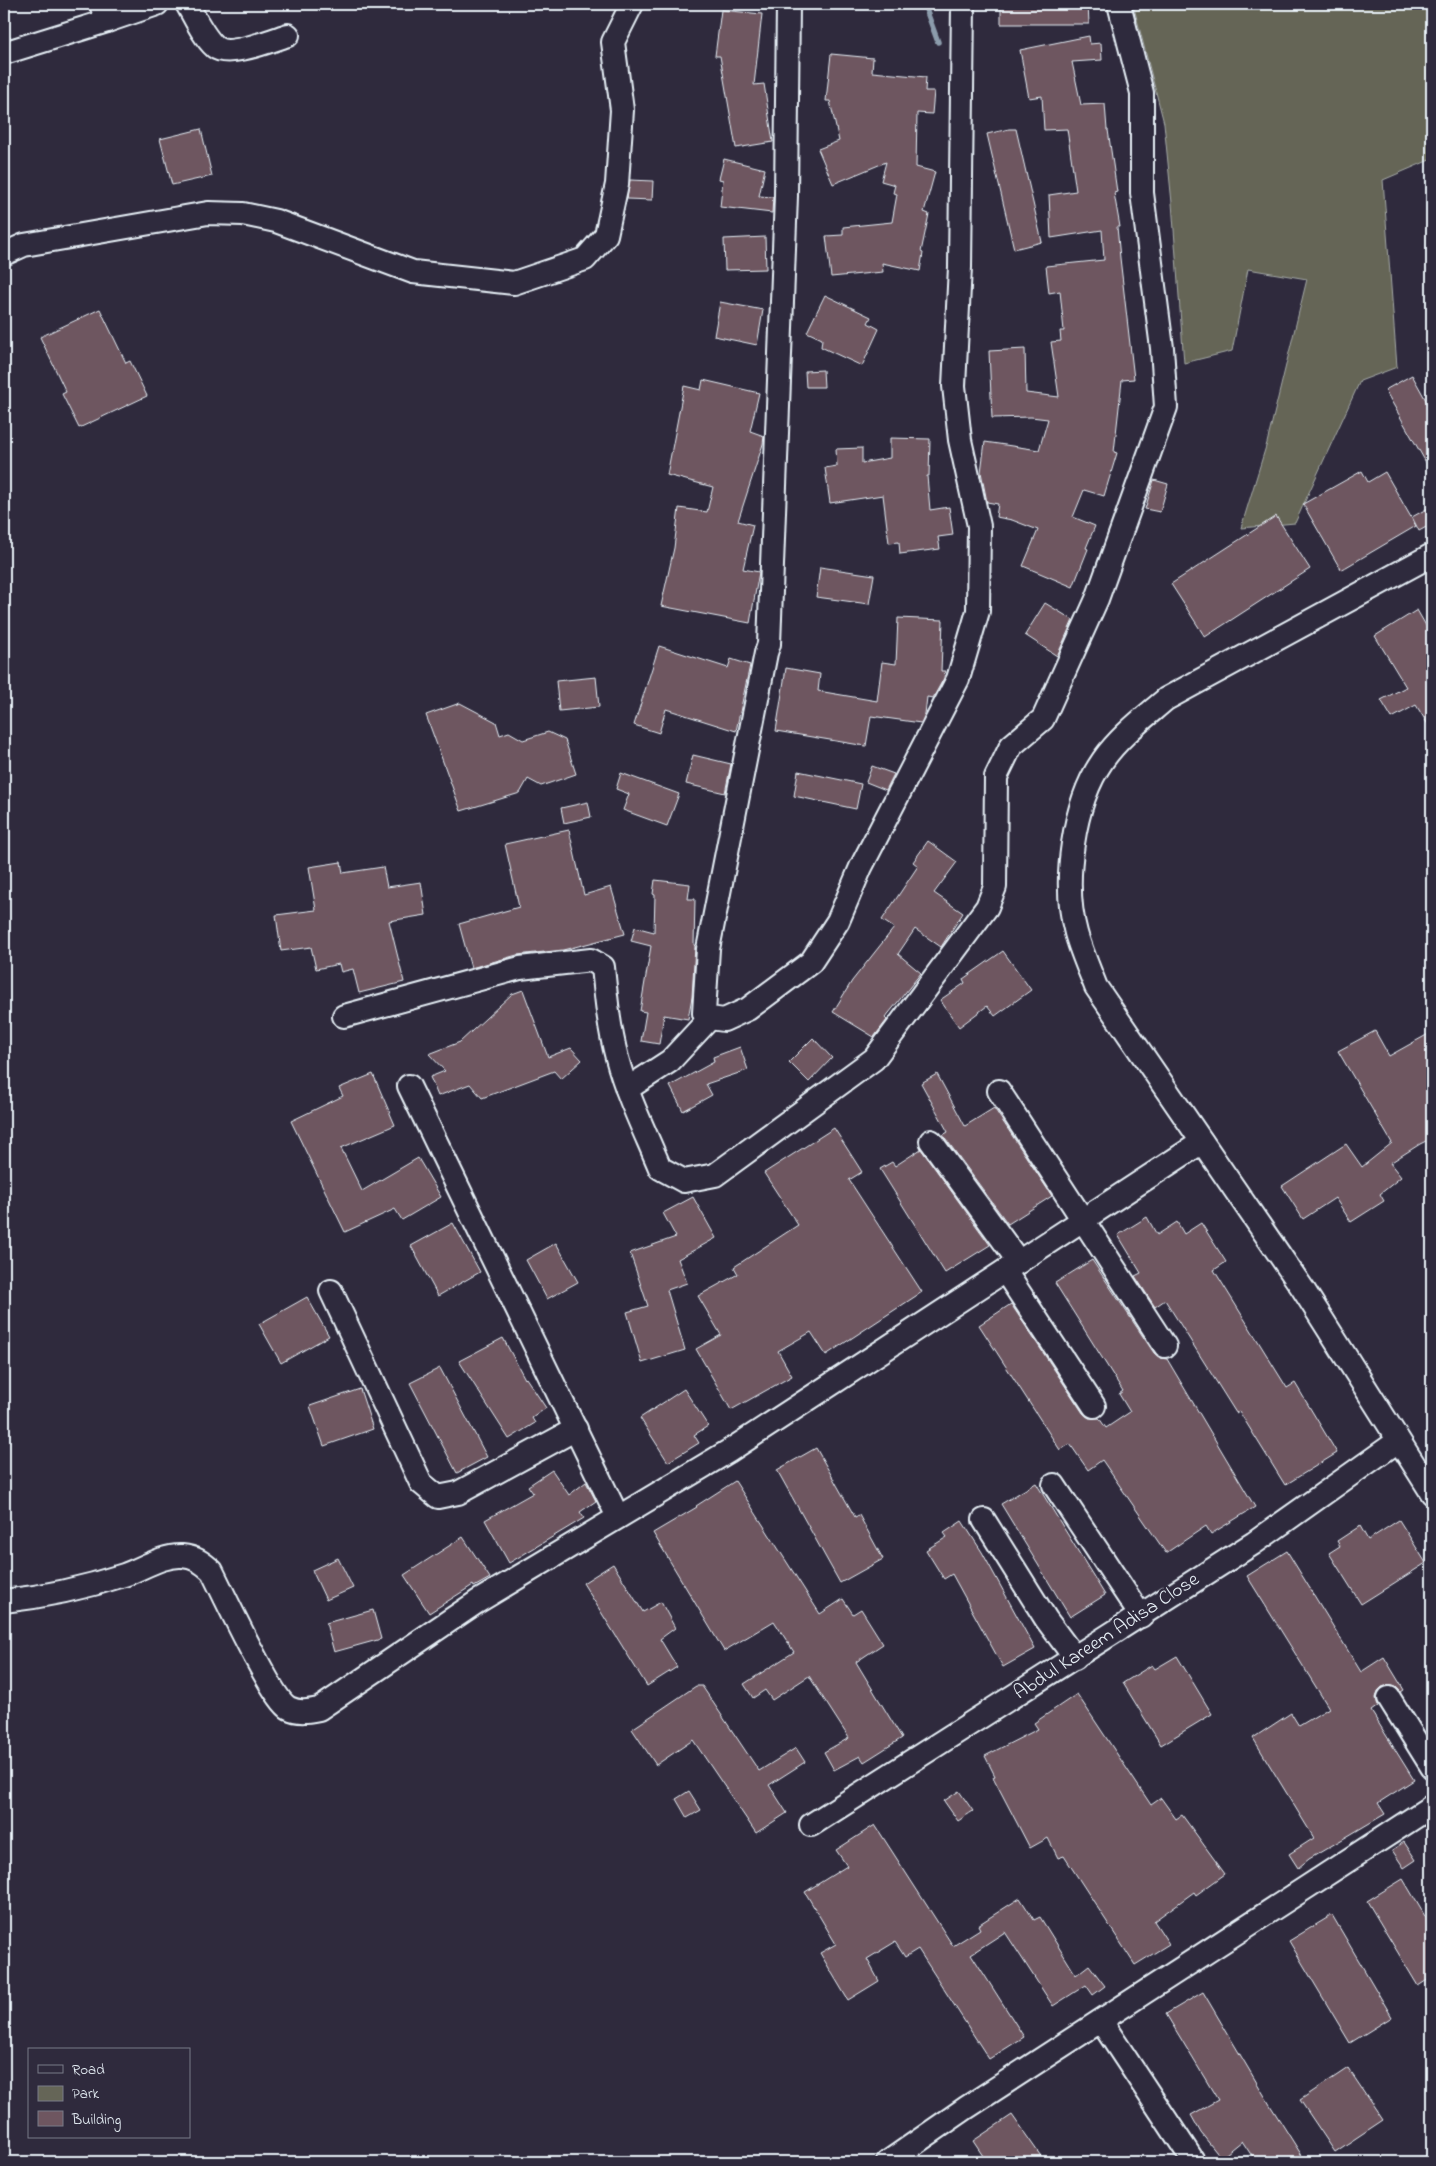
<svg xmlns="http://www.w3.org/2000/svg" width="1436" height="2166" font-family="'Indie Flower',sans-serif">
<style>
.green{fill:#656557;stroke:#a6aba8}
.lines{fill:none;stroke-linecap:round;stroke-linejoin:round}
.stream{stroke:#8c9cac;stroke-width:5.5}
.building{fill:#6e5660;stroke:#e8f1f8}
.minor-casing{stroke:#e8f1f8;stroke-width:26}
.minor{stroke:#2f2a3d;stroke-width:22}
.labels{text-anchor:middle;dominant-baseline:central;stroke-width:4.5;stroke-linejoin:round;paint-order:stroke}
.street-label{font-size:20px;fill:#e8f1f8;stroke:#2f2a3d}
</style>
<rect width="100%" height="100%" fill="#2f2a3d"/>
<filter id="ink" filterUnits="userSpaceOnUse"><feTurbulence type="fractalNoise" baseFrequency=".02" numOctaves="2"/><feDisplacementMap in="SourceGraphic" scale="10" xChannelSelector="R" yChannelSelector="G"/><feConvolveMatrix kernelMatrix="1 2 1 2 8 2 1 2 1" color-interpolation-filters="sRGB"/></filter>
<g filter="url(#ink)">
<path class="green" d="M1133,4H1432V159L1383,180L1397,367L1360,381L1295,523L1241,528L1267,443L1307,279L1248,269L1232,351L1184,363L1172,203L1164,123Z"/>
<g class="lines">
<path class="stream" d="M924,4L938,42"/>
</g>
<g class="building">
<path d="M1001,4H1088L1089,24H1001Z"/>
<path d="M721,10L762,14L754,85L764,84L773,142L736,148L720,56H715Z"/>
<path d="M1089,36L1090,44L1101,43L1102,60L1072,62L1081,105L1105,104L1107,130H1108L1117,192L1114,193L1120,227H1117L1120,258L1134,379L1122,380L1114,452L1117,453L1104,496L1084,490L1073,517L1095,526L1086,548L1088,549L1073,587L1023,566L1038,530L1012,520L996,517L998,504L987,502L981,472L985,442L1039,450L1048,419L1031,417L992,418L989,351L1025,349L1026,393L1059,397L1051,342L1061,341L1060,331H1064L1060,291L1049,293L1046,266L1104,260L1102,230L1051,238L1049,195L1076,191L1067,129L1044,130L1042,96L1029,98L1020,50Z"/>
<path d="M831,54L873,58L872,72L926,77L925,91H934L932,114L917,113L916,167L935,172L924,212L929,214L921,252L923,253L920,271L882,263L883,272L831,277L826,236L843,235V227L892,222L897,194L893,193L895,185L881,181L886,162L833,184L818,149L839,141L830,101H826Z"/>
<path d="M201,129L212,176L172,185L160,139Z"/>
<path d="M1009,129H1016L1042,242L1014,249L987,134Z"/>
<path d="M724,159L765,169L759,196L773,197L772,213L720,207L723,180L719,179Z"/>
<path d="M630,180L653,181L652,200L627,199Z"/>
<path d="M765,237L766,269L725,270L724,239Z"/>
<path d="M825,295L871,317L868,323L879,329L862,366L821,347L822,339L807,332Z"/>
<path d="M720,302L763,310L757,345L714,336Z"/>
<path d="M100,309L126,363L130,361L147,396L79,428L62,394L66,392L40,337Z"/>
<path d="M823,370L824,387H806L805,371Z"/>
<path d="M1412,375L1432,411V473L1385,390Z"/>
<path d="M703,380L759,393L750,431L764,436L763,444L738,521L753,525L743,569L759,572L750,623L661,606L674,548L679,508L707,512L713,487L667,475L684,386L701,390Z"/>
<path d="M890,438L930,439L929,476H927L930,510L949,507L953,535L938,537L940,549L900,554L899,542L889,543L883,495L830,503L825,468L837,466L836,449L862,448V463L890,458Z"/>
<path d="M1362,471L1368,482L1385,472L1416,526L1341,570L1303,504Z"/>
<path d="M1154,480L1168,484L1160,512L1145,509Z"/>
<path d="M1432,506V524L1419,531L1412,517Z"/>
<path d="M1276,516L1310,569L1205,637L1171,584Z"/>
<path d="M820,567L874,575L869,604L816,597Z"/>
<path d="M1045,603L1073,620L1057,656L1025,635Z"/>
<path d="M1417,610L1432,636V731L1416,705L1392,718L1381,700L1406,687L1375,636Z"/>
<path d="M898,618L943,620L941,671H945L944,678L933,698L927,697L925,714L921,723L871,716L866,746L776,731L786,668L820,674L818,691L877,701L882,662L896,664Z"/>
<path d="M659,646L728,668L731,659L750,665L736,731L666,709L659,733L634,725Z"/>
<path d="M596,677L599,707L559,711L556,681Z"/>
<path d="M460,703L496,722L500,735L509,732L523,740L548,732L565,740L576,774L541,786L528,779L520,793L461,811L426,715Z"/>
<path d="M693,755L731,764L725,793L686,784Z"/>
<path d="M872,766L894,774L886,790L866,782Z"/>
<path d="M798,771L861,784L856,809L794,796Z"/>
<path d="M621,773L679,794L667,826L623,810L629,794L616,789Z"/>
<path d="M588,802L591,817L564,823L561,808Z"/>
<path d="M569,830L584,895L611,887L625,934L563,950L517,955L471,968L459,924L519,907L505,844Z"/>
<path d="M928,841L957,862L934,893L963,913L941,947L915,929L898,954L921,973L885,1018L887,1020L874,1037L833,1012L852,981L894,928L882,920L918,866L913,862Z"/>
<path d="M341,862L343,873L383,867L387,887L421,882L426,915L389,921L404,982L359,993L353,969L341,972L339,964L316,969L311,947L281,951L276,915L316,910L309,867Z"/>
<path d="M655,880L690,884L688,899H695L694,945L695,946L692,997L688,1019L664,1015L659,1044L641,1041L646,1012L640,1011L651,946L631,941L635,927L654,932L655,895L653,894Z"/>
<path d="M1003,951L1031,990L995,1016L987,1006L959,1027L940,1000L965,983L963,979Z"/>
<path d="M523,990L548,1057L571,1048L582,1060L561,1079L554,1071L482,1098L470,1084L438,1096L430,1077L445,1071L429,1054L460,1042L512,994Z"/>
<path d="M1375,1031L1389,1056L1432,1032V1138L1420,1144L1390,1163L1401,1177L1380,1194L1384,1201L1351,1222L1335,1198L1303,1219L1282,1186L1346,1144L1362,1167L1392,1143L1338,1051Z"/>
<path d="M813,1038L832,1058L809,1082L789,1062Z"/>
<path d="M740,1047L748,1070L706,1084L712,1095L683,1111L670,1086L714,1062L713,1057Z"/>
<path d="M373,1074L395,1125L341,1148L362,1191L418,1158L441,1197L402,1220L395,1209L345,1232L291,1121L343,1096L339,1088Z"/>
<path d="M937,1074L965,1126L994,1108L1052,1196L1008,1224L943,1135L948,1132L921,1083Z"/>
<path d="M834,1128L862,1172L849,1180L922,1292L826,1355L811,1332L778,1351L792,1376L731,1410L696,1349L721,1335L698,1296L738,1274L734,1267L798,1225L764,1173Z"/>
<path d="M921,1149L990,1245L945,1273L880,1169L892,1162L895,1166Z"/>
<path d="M693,1197L716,1238L678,1259L687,1283L667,1290L685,1350L642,1363L627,1312L648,1306L630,1253L676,1237L663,1213Z"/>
<path d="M1147,1217L1157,1235L1177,1222L1184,1234L1201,1223L1226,1262L1214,1270L1287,1388L1295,1383L1337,1453L1285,1485L1239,1411L1236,1413L1165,1300L1155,1307L1135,1276L1141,1273L1118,1235Z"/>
<path d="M453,1223L480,1272L438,1296L411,1246Z"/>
<path d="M556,1243L578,1282L547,1299L526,1260Z"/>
<path d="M1092,1260L1154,1353L1160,1358L1167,1359L1255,1507L1211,1534L1206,1526L1166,1553L1102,1460L1088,1470L1070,1444L1060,1450L979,1325L1011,1304L1083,1413L1089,1418H1099L1106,1428L1130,1412L1119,1394L1123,1391L1055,1283Z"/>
<path d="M307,1297L329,1336L281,1363L259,1324Z"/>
<path d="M503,1338L525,1379L526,1378L546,1408L532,1418L535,1423L509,1439L459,1361Z"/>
<path d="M440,1368L487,1457L457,1473L410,1383Z"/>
<path d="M360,1389L373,1429L324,1446L310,1406Z"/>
<path d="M684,1389L708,1426L694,1435L699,1443L668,1462L640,1418Z"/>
<path d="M816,1448L855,1517L859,1515L883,1559L840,1583L777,1470Z"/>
<path d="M552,1470L569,1495L586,1482L596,1501L580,1512L584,1518L509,1563L485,1520L533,1493L528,1486Z"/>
<path d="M735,1481L820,1614L843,1599L853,1614L861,1609L883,1644L856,1662L902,1738L864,1762L860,1756L834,1770L824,1752L849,1738L809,1676L772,1700L765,1690L753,1698L744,1684L794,1652L774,1621L724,1651L653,1533L697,1507L696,1506Z"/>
<path d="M1036,1483L1105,1595L1070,1617L1001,1504Z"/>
<path d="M1399,1520L1426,1563L1361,1604L1329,1553L1340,1546L1337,1541L1360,1526L1368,1540Z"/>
<path d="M962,1521L982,1552L1035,1649L1003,1667L952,1574L944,1579L926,1550L947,1537L944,1533Z"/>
<path d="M463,1537L490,1578L474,1587L473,1585L429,1613L404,1575Z"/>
<path d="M1287,1551L1361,1672L1384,1657L1404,1690L1401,1692L1396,1687L1389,1685L1382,1687L1378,1691L1376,1698L1378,1706L1371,1711L1414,1780L1378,1803L1385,1814L1309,1859L1298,1868L1289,1854L1314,1838L1253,1738L1291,1713L1299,1726L1329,1708L1247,1576Z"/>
<path d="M338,1558L353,1588L326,1600L312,1570Z"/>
<path d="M613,1564L643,1612L661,1602L675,1628L660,1639L677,1667L647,1686L583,1583Z"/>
<path d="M373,1610L381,1639L334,1652L326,1623Z"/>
<path d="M1177,1656L1212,1714L1161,1745L1123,1683L1152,1665L1155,1669Z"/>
<path d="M696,1686H702L759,1771L796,1748L805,1762L769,1785L787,1813L756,1833L693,1740L656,1765L632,1729Z"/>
<path d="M1077,1694L1151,1805L1161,1798L1176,1819L1182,1815L1225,1874L1196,1895L1194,1892L1154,1921L1169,1944L1135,1965L1064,1856L1058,1858L1048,1838L1030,1848L993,1777L995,1776L985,1756L1038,1729L1034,1723Z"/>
<path d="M689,1791L701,1810L687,1818L676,1799Z"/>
<path d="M959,1791L973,1811L958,1821L944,1801Z"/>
<path d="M875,1825L953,1946L980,1929L978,1925L1020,1898L1034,1920L1040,1917L1076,1975L1089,1965L1105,1986L1093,1995L1086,1985L1053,2006L1005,1932L971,1954L1024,2037L989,2059L918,1949L905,1957L895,1942L867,1959L879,1981L848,2000L820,1953L836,1944L805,1892L847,1866L836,1850Z"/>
<path d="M1404,1842L1416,1860L1404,1868L1392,1850Z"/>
<path d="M1403,1879L1432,1928V1977L1418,1986L1367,1901Z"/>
<path d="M1332,1915L1392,2017L1350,2043L1289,1941Z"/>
<path d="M1203,1992L1270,2105L1306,2162H1256L1242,2141L1221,2158L1201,2133L1191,2115L1218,2100L1166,2014Z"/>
<path d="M1348,2068L1383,2120L1335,2152L1300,2100Z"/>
<path d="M1012,2115L1045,2162H987L973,2141Z"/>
</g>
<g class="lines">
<defs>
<g id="minor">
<path d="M187,4C195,18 203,36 215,47C228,58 272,40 288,35"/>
<path d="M788,4L786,196L769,644L766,653L708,949L704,1013L710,1018L724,1020L748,1009L811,962L838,921L861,867L958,679L978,611L979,526L960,440L954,386L960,267L963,4"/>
<path d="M107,21L157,4"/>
<path d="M4,53L107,21L101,4"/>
<path d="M4,254L24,245L208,213L243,214L276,221L413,272L514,283L585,259L606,235L617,184L622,110L613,42L632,4"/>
<path d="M1432,555L1166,699C1144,718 1120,736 1103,760C1073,803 1062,882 1076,933C1081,951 1089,969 1096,987L1303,1289L1432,1493"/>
<path d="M344,1016L520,968L591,960L603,967C606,997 609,1028 617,1058C627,1096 645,1132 660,1168L684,1181L715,1175L874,1059L987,907L995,887L996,777L1011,746L1043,719L1097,599L1166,407L1162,348L1142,193V93L1119,4"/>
<path d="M409,1086L618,1517"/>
<path d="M627,1089L670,1061L710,1018"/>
<path d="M999,1091L1165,1346"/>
<path d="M931,1141L1019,1262"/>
<path d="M1005,1271L1094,1406"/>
<path d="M331,1291L421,1483L438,1497L458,1493L576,1429"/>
<path d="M1054,1485L1141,1616"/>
<path d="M984,1520L1046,1619L1075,1658"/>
<path d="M4,1601C42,1597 87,1587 124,1575C142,1569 162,1555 182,1556C195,1557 202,1562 212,1571C223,1593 273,1700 289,1708C299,1713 309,1711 319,1709L477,1602L729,1451L1202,1142"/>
<path d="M1389,1698L1432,1767"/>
<path d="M811,1825L1254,1543L1398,1441"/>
<path d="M1101,2021L1194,2162"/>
<path d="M888,2162L966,2108L1432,1806"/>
</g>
</defs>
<use href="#minor" class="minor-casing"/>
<use href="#minor" class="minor"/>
</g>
</g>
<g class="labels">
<g class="street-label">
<text transform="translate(1107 1637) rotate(-33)">Abdul Kareem Adisa Close</text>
</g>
</g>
<rect width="1436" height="2166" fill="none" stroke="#2f2a3d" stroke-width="20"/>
<rect x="10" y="10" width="1416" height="2146" fill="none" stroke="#e8f1f8" stroke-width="2" filter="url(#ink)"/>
<rect x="28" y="2048" width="162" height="90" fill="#2f2a3d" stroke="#797a88"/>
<rect x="38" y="2065" width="25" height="8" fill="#2f2a3d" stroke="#797a88"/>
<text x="72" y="2074" font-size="15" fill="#e8f1f8">Road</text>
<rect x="38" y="2086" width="25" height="15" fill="#656557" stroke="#797a88"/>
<text x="72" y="2098" font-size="15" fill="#e8f1f8">Park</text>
<rect x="38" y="2111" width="25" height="15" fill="#6e5660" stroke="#797a88"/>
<text x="72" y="2124" font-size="15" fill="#e8f1f8">Building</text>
</svg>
